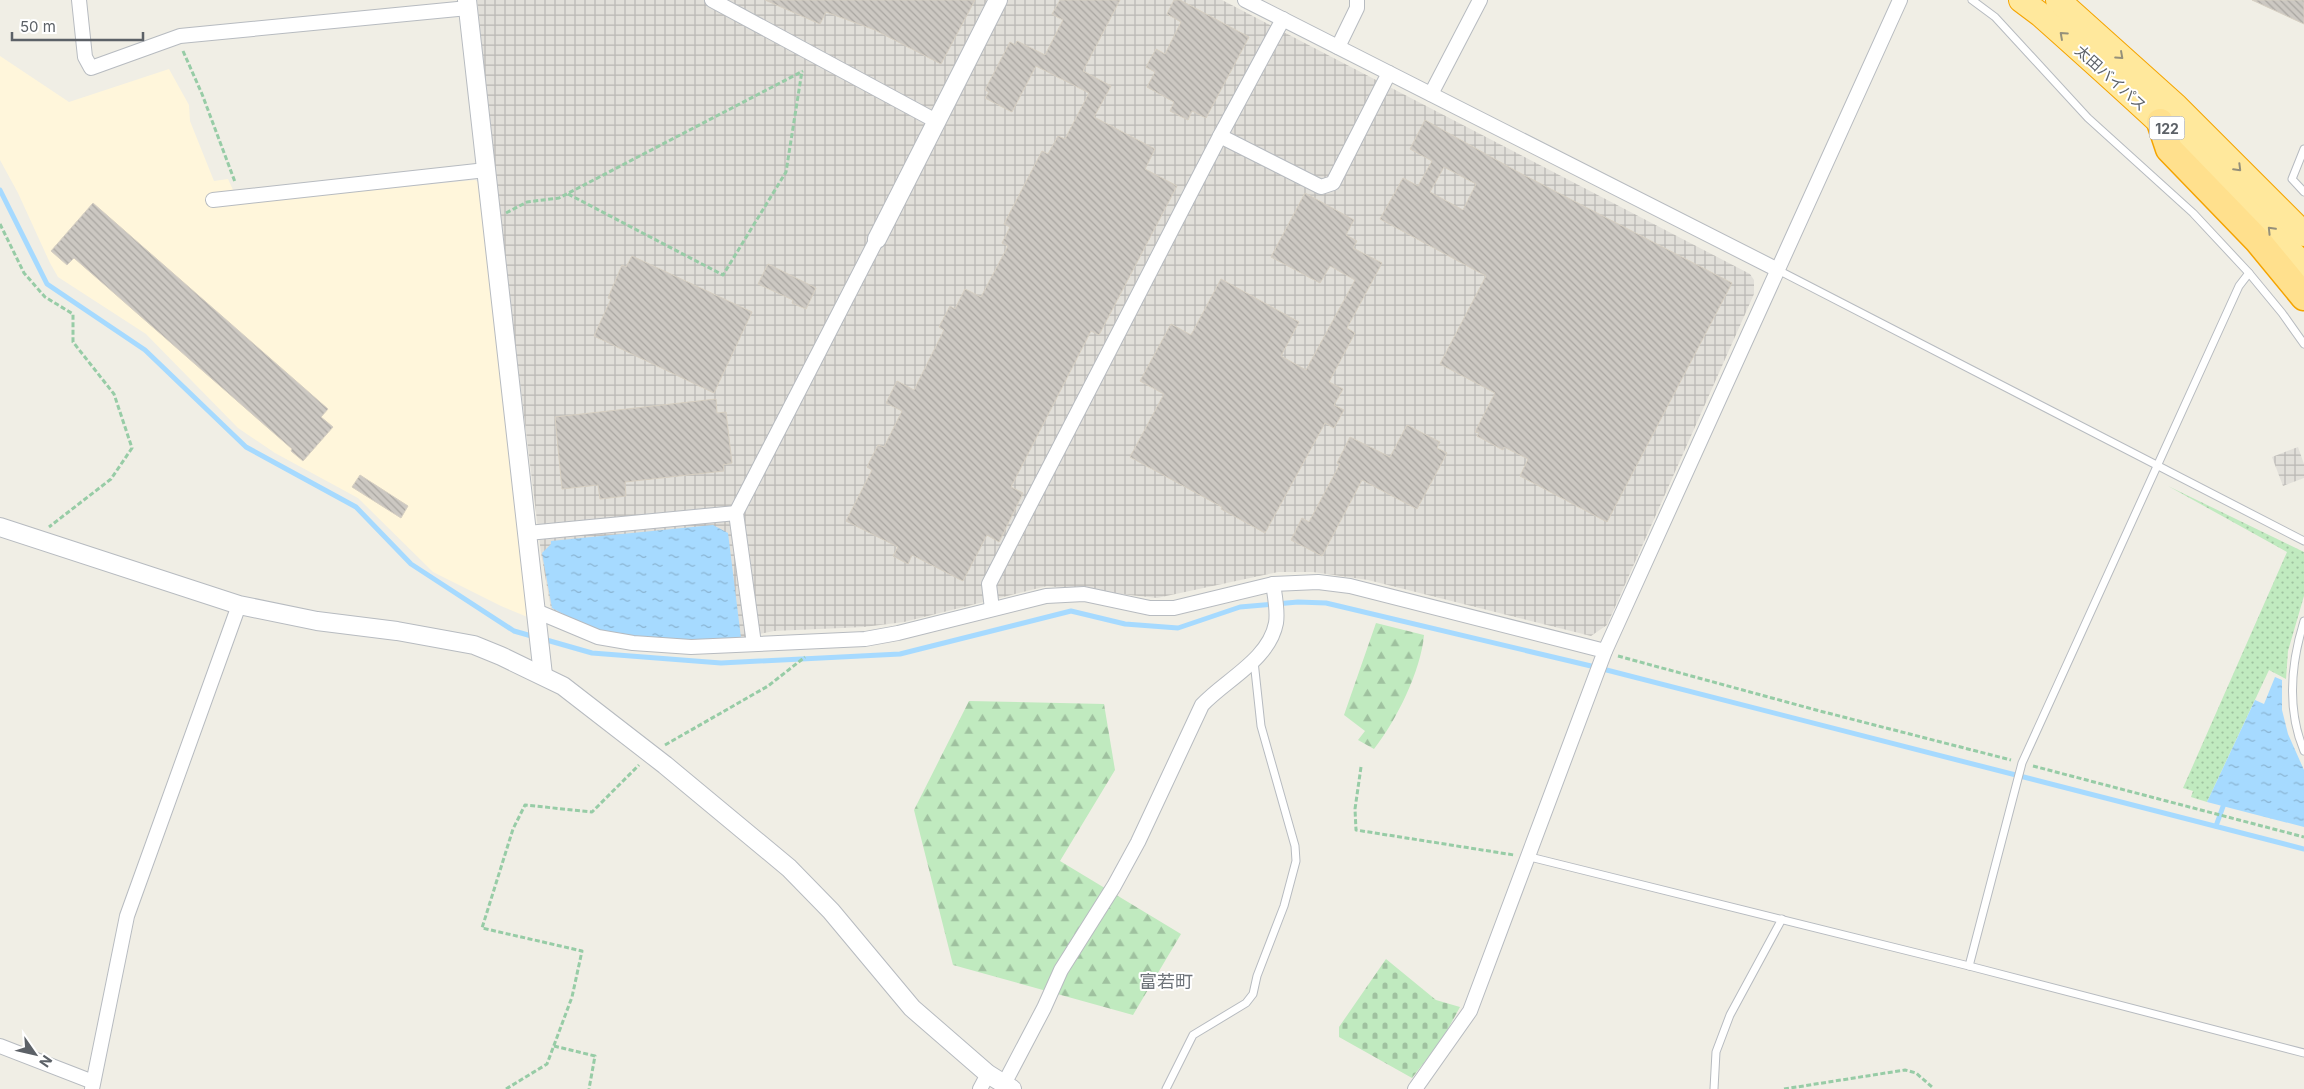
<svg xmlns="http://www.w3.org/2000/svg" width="2304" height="1089" font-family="Inter,'Noto Sans JP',sans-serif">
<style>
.commercial{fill:#fff6db}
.industrial{fill:url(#industrial-grid)}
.grass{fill:url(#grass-dots)}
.forest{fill:url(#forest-firs)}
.cemetery{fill:url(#cemetery-stones)}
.water{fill:url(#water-ripples)}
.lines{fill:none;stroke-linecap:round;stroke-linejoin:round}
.stream{stroke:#a6daff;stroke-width:5}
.building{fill:url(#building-back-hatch);stroke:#d6cfc2;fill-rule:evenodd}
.service-casing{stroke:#b7bbc0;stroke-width:9}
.minor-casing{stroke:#b7bbc0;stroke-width:16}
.tertiary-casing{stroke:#b7bbc0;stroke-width:20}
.trunk-casing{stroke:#f5a400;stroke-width:26}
.motorway-casing{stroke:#f5a400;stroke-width:29}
.path{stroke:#97cca6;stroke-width:3;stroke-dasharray:5 2.5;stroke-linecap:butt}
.service{stroke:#fff;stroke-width:7}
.minor{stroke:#fff;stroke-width:14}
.tertiary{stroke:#fff;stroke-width:18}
.trunk{stroke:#ffe89c;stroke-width:24}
.motorway{stroke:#ffe08d;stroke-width:26}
.oneway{stroke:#95907a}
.labels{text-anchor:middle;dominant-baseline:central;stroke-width:4;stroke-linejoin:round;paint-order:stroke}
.shield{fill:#fff;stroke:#8d9095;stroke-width:1}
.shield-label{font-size:14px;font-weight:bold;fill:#5c6167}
.street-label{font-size:15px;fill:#5c6167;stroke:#fff}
.quarter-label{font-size:18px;fill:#6d7379;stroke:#fff}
</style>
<defs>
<pattern id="industrial-grid" width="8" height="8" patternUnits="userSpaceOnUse" patternTransform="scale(1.25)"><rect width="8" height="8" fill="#e1dfd9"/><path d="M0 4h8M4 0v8" fill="none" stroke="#bab8b4"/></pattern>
<pattern id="grass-dots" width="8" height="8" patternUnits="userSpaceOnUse" patternTransform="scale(1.25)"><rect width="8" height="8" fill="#c0eabf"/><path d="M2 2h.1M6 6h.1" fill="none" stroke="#9fc19f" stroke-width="1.8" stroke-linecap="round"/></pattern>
<pattern id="forest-firs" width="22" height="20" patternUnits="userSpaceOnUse" patternTransform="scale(1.25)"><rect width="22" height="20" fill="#c0eabf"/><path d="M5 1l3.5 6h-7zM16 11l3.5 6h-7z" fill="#9fc19f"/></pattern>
<pattern id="cemetery-stones" width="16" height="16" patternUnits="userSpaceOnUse" patternTransform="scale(1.25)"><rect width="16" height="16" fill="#c0eabf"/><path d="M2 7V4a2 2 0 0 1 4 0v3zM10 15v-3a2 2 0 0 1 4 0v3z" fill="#9fc19f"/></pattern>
<pattern id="water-ripples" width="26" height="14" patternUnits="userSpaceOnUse" patternTransform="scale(1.25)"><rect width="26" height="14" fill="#a6daff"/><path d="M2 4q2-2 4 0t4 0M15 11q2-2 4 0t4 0" fill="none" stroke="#8ab4d2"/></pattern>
<pattern id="building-back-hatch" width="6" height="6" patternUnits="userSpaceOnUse" patternTransform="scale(1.25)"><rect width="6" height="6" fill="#ccc8c2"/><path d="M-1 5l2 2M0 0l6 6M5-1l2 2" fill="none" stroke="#a9a6a1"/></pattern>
</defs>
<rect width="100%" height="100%" fill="#f0eee5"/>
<path class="commercial" d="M0,56L69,102L169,69L189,105L190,121L214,181L228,179L239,203L475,180L478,182L530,618L501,606L433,572L358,498L275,453L238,428L146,334L58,277L50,263L18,193L0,160Z"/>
<g class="industrial">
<path d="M477,0H1222L1750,274L1754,280V294L1607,625L1591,636L1368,580L1313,572H1278L1157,598L1047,586L904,622L864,627L774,631L741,638L689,640L577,623L551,609L541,553L498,205Z"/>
<path d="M2298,447L2304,464V478L2283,486L2272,457Z"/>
</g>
<path class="grass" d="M2168,486L2304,552V596L2288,651L2286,679L2269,670L2207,802L2191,797L2193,791L2183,788L2287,552Z"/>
<g class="forest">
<path d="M1376,623L1424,635C1421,671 1396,721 1374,749L1358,740L1365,731L1344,715Z"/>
<path d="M969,701L1104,704L1115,770L1060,861L1181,934L1133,1015L953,965L914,810Z"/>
</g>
<path class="cemetery" d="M1386,959L1436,1000L1460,1007L1443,1038L1412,1078L1339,1037V1027Z"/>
<g class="water">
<path d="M713,525L728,533L741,638C694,640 642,645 598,630C582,625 567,616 552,608L542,553L551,544V541Z"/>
<path d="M2275,677L2282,680V710L2288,734L2304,770V827L2207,802L2255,700L2264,704Z"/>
</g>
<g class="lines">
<g class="stream">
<path d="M0,190L47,284L145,350L246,447L356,507L411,564L514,631L535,637"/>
<path d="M543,639L592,653L721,663L900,654L1071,611L1125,624L1178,628L1240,607L1298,602L1326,603L1591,666L2304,849"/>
<path d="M2216,826L2225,801"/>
</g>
</g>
<g class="building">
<path d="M765,0H975L941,64L875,30L826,12L820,24Z"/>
<path d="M1060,0H1120L1083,71L1111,86L1094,117L1155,149L1145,169L1177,186L1099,335L1091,331L1011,487L1023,493L999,542L987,535L963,581L912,555L908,564L893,556L898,547L846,521L872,470L867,467L878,445L884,447L902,411L886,403L897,381L914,390L944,330L939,327L950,306L955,309L965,289L981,297L1008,246L1002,243L1010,227L1004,224L1042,151L1048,154L1058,136L1065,139L1089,93L1036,66L1012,112L985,98L989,92L985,90L1010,42L1015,45L1017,41L1045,55L1063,20L1052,14Z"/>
<path d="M1174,0H1180L1249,37L1206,118L1192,111L1188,120L1170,111L1174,102L1147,87L1155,72L1146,67L1156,49L1165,54L1181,22L1167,14Z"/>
<path d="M2252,0H2304V24Z"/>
<path d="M1425,120L1518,172L1732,283L1607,522L1520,476L1528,459L1504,447L1503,450L1477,436L1479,433L1475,432L1495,393L1440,364L1486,276L1380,219L1403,178L1418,186L1432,161L1410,149ZM1444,167L1476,184L1463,210L1430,192Z"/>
<path d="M1305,193L1354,220L1346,235L1357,241L1353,248L1382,263L1347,328L1355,333L1329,382L1343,389L1334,405L1344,410L1334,428L1325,423L1265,533L1221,509L1222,507L1130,457L1164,394L1140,381L1171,324L1191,335L1221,279L1299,322L1281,356L1306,370L1355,280L1330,266L1320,283L1271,257Z"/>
<path d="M93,203L328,409L321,417L333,427L303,461L291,451L292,449L74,258L67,265L51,251Z"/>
<path d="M632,256L752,312L714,393L594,336L611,299L608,298L622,265L626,267Z"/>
<path d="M768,264L816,288L806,309L792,303L793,300L758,284Z"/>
<path d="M716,399L717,413L726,412L732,463L723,465L724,471L625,482L626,496L600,499L598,485L562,489L555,417Z"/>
<path d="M1407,425L1440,442L1437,448L1447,453L1417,509L1362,480L1322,556L1291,540L1302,518L1309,522L1340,464L1337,463L1350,437L1390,457Z"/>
<path d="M360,475L408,506L401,518L352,487Z"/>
</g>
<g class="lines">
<defs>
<g id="service">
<path d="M1972,0L1995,17L2088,118L2193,213L2249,273L2282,313L2304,344"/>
<path d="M2304,149L2292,179L2304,192"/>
<path d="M1778,270L2304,541"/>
<path d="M2304,621C2291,663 2287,710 2304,751"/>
<path d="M1530,857L1969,966L2304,1053"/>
<path d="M1969,966L2022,763L2239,286L2249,273"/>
<path d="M1166,1089L1193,1035L1246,1003L1253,994L1257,976L1284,906L1296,861L1295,846L1261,726L1254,661"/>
<path d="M1714,1089L1716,1052L1730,1015L1782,919"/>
</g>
<g id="minor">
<path d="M79,0L85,57L91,68L180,36L468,8"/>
<path d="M712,0L936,121"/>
<path d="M1245,0L1778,270"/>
<path d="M1338,47L1357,8V0"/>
<path d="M1431,94L1480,0"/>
<path d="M1220,136L1321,187L1333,183L1389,73"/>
<path d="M213,200L486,170"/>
<path d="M528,533L736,513"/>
<path d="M992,609L989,584L1220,136L1283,19"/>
<path d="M536,611L598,637L633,643L691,647L865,639L898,633L1046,596L1084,594L1150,608H1174L1273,584L1318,582L1350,586L1605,651"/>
<path d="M754,644L736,513L877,239"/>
<path d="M0,1046L93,1082"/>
<path d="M1004,1084L1044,1008L1061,970L1114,886L1138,842L1202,705C1225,680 1269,660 1276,623C1278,611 1275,597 1273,584"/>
<path d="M92,1089L127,916L239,605"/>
<path d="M980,1089L988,1074"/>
<path d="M1415,1089L1470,1011L1605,651L1900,0"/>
</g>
<g id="tertiary">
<path d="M467,0L543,675"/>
<path d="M877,239L998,0"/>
<path d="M0,527L239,605L317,621L397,631L474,645L501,656L563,686L665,765L789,868L831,911L912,1008L988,1074L1012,1089"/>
</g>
<g id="trunk">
<path d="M2021,0L2041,15C2132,96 2222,177 2304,266"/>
<path d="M2058,0L2176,106L2304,234"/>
</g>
<path id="motorway" d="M2160,122L2169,149L2258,241L2304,297"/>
</defs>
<use href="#service" class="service-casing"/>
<use href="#minor" class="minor-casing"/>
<use href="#tertiary" class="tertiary-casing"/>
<use href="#trunk" class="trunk-casing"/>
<use href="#motorway" class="motorway-casing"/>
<g class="path">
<path d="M183,51L202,94L235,182"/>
<path d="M568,194L723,275L786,172L802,71"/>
<path d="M506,213L527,202L559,198L803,71"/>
<path d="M0,224L24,273L45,297L73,314V342L114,394L132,448L111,479L49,527"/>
<path d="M1618,656L1816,710L2011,760"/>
<path d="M665,745L768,686L805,657"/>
<path d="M2033,766L2304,837"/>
<path d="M1361,767L1355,809L1356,830L1514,855"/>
<path d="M554,1046L595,1056L589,1089"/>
<path d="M506,1089L547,1064L572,997L582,951L482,928L513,829L525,805L592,812L639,765"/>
<path d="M1784,1089L1905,1070L1916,1073L1932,1087"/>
</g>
<use href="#service" class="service"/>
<use href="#minor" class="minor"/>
<use href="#tertiary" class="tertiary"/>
<use href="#trunk" class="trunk"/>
<use href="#motorway" class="motorway"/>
</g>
<defs><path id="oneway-chevron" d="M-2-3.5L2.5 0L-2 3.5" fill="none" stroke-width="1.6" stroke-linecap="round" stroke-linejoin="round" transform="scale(1.25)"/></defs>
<g class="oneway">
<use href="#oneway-chevron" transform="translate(2063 35) rotate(-138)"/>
<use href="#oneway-chevron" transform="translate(2120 56) rotate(42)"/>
<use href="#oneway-chevron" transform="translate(2238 168) rotate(45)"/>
<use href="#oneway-chevron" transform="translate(2271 230) rotate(-134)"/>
</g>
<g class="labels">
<rect class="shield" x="2149.5" y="116.5" width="35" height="23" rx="4"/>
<g class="shield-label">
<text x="2167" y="128">122</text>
</g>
<g class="street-label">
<text transform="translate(2111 78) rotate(42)">太田バイパス</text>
</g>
<g class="quarter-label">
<text x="1166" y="981">富若町</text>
</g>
</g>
<g transform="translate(35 1054) rotate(124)" stroke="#ffffff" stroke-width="4" paint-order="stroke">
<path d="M0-4L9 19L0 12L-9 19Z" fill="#5c6167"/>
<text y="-8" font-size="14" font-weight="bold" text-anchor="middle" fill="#5c6167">N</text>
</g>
<path d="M12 32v8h131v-8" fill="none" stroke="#5c6167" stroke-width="2.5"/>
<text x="20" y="32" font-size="15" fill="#5c6167" stroke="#ffffff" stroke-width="4" paint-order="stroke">50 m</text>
</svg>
